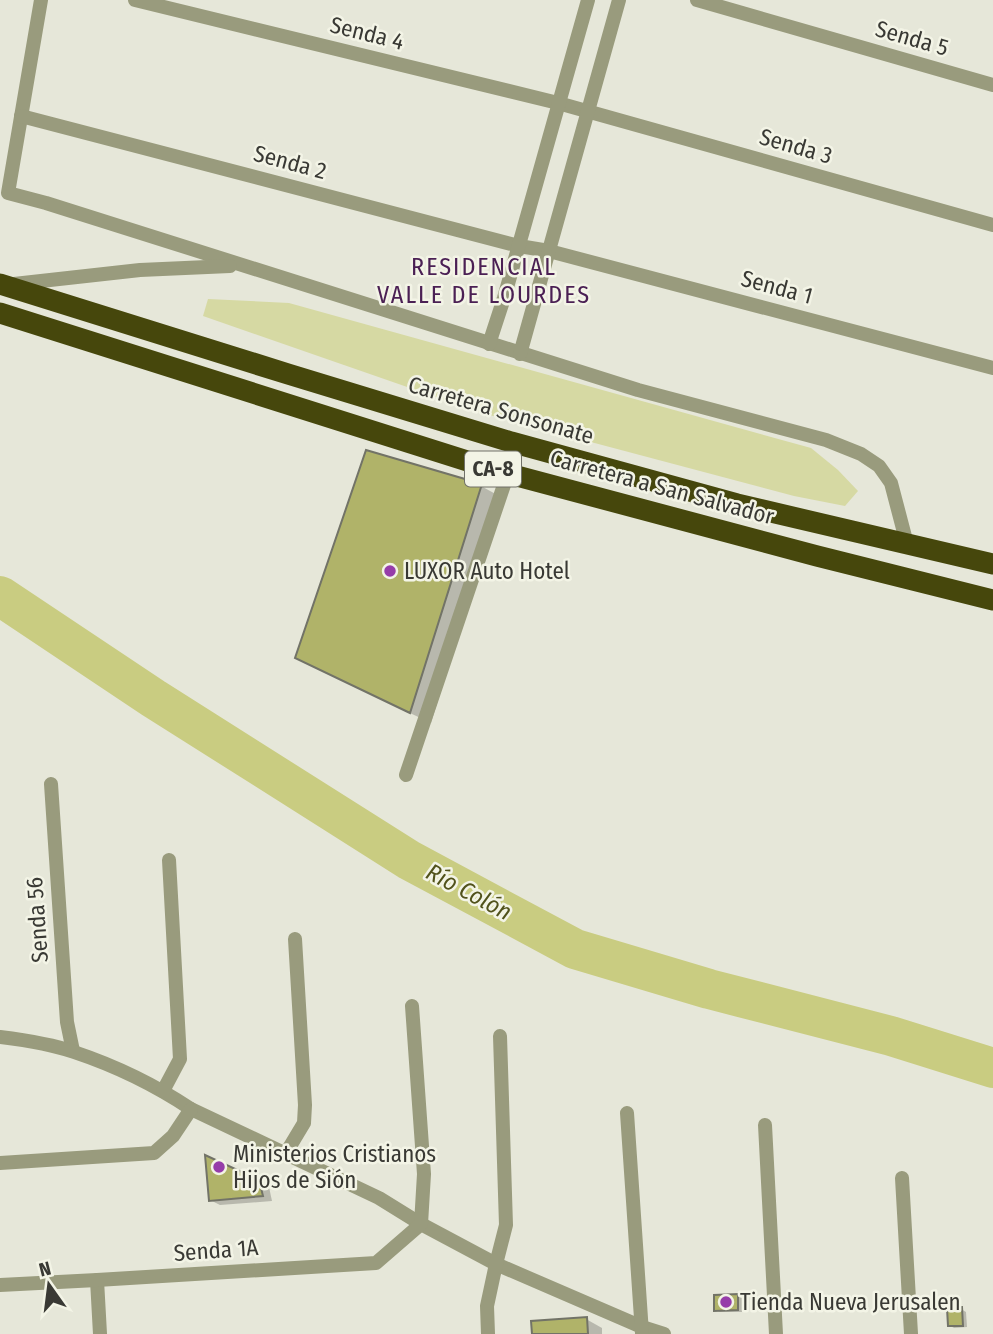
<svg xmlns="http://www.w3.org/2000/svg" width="993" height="1334" font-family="'Fira Sans Condensed',sans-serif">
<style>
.green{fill:#d6d9a3}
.shadow{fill:#0003}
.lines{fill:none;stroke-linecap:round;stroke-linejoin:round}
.river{stroke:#c9cc81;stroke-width:40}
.building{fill:#b0b369;stroke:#727367;stroke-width:2}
.street{stroke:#999b7d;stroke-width:14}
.highway{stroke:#46470c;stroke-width:21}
.poi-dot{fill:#963da9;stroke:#f3f4e6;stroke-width:2.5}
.labels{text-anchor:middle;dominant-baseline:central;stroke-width:5;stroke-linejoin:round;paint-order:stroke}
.shield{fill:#f3f4e6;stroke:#717169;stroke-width:2}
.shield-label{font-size:21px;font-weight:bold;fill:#393934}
.street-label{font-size:23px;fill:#393934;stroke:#f3f4e6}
.poi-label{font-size:23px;fill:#393934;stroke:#f3f4e6;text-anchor:start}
.neighbourhood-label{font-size:24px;letter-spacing:2px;fill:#4b2054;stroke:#f3f4e6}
.water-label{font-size:24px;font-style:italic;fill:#51521b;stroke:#f3f4e6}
</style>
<rect width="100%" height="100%" fill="#e6e7d9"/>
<path class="green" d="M208,299L289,303L811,448L838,470L858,491L845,506L794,496L482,413L203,316Z"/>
<g class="shadow">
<path d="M481,486L501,497L431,723L317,669L297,657Z"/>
<path d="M259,1181L269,1187L272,1201L220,1205L210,1200Z"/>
<path d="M737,1296L742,1298V1312H720L716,1310Z"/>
<path d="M961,1309L966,1312L967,1327L954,1328L949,1325Z"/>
<path d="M586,1319L602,1328V1334H534Z"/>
</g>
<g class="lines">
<path class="river" d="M0,596L153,698L409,860L575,949L709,989L891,1036L993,1068"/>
</g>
<g class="building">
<path d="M366,450L482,484L410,713L295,658Z"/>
<path d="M205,1155L259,1180L263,1196L209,1201Z"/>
<path d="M738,1294V1310L714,1311V1295Z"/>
<path d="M962,1307L963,1326H948L947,1308Z"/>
<path d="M587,1317L588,1334H532L531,1321Z"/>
</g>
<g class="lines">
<g class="street">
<path d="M41,0L8,193L46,203L638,390L826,440L861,454L879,466L891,483L907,544"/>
<path d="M135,0L558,103L993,225"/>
<path d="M697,0L993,85"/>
<path d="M21,116L519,246L549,251L993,368"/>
<path d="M14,284L140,270L230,266"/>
<path d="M489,344L504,298L588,0"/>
<path d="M520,354L619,0"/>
<path d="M406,775L508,473"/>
<path d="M51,784L67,1022L73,1051"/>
<path d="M0,1037C24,1040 51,1044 74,1052C116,1066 155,1085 191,1109L379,1198L421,1224L496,1264L642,1327L664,1334"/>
<path d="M163,1091L180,1059L169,860"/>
<path d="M627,1113L642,1333"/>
<path d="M765,1125L776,1334"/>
<path d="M286,1153L304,1123L305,1105L295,939"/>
<path d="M0,1163L154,1153L173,1136L191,1109"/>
<path d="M902,1178L911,1334"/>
<path d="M97,1280L100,1334"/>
<path d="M0,1285L97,1280L376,1263L421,1224L424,1174L412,1006"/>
<path d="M488,1334L487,1306L496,1264L506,1225L500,1036"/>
</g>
<g class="highway">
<path d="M0,284L288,374L511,442L737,504L993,564"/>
<path d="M0,313L502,472L817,556L993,600"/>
</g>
</g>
<g class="poi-dot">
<circle cx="390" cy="571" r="7"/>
<circle cx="219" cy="1167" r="7"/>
<circle cx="726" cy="1302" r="7"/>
</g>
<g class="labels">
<rect class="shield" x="465" y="451.5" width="56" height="35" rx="5"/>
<g class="shield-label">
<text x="493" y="469">CA-8</text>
</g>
<g class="street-label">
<text transform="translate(367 33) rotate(14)">Senda 4</text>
<text transform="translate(912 38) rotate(16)">Senda 5</text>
<text transform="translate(796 146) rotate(16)">Senda 3</text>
<text transform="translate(290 162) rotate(15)">Senda 2</text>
<text transform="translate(777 287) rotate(15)">Senda 1</text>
<text transform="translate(501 410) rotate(16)">Carretera Sonsonate</text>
<text transform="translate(662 487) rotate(15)">Carretera a San Salvador</text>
<text transform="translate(37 920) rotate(-94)">Senda 56</text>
<text transform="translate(216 1250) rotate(-4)">Senda 1A</text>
</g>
<g class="poi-label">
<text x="404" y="571">LUXOR Auto Hotel</text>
<text x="233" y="1154">Ministerios Cristianos<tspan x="233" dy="26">Hijos de Sión</tspan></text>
<text x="740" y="1302">Tienda Nueva Jerusalen</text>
</g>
<g class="neighbourhood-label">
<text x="484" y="267">RESIDENCIAL<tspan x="484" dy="28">VALLE DE LOURDES</tspan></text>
</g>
<g class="water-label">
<text transform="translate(469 892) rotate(28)">Río Colón</text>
</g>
</g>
<g transform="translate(49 1285) rotate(346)" stroke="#f3f4e6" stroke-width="5" paint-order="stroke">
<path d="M0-5L12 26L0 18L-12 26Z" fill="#393934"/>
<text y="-10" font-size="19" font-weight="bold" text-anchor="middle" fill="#393934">N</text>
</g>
</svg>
